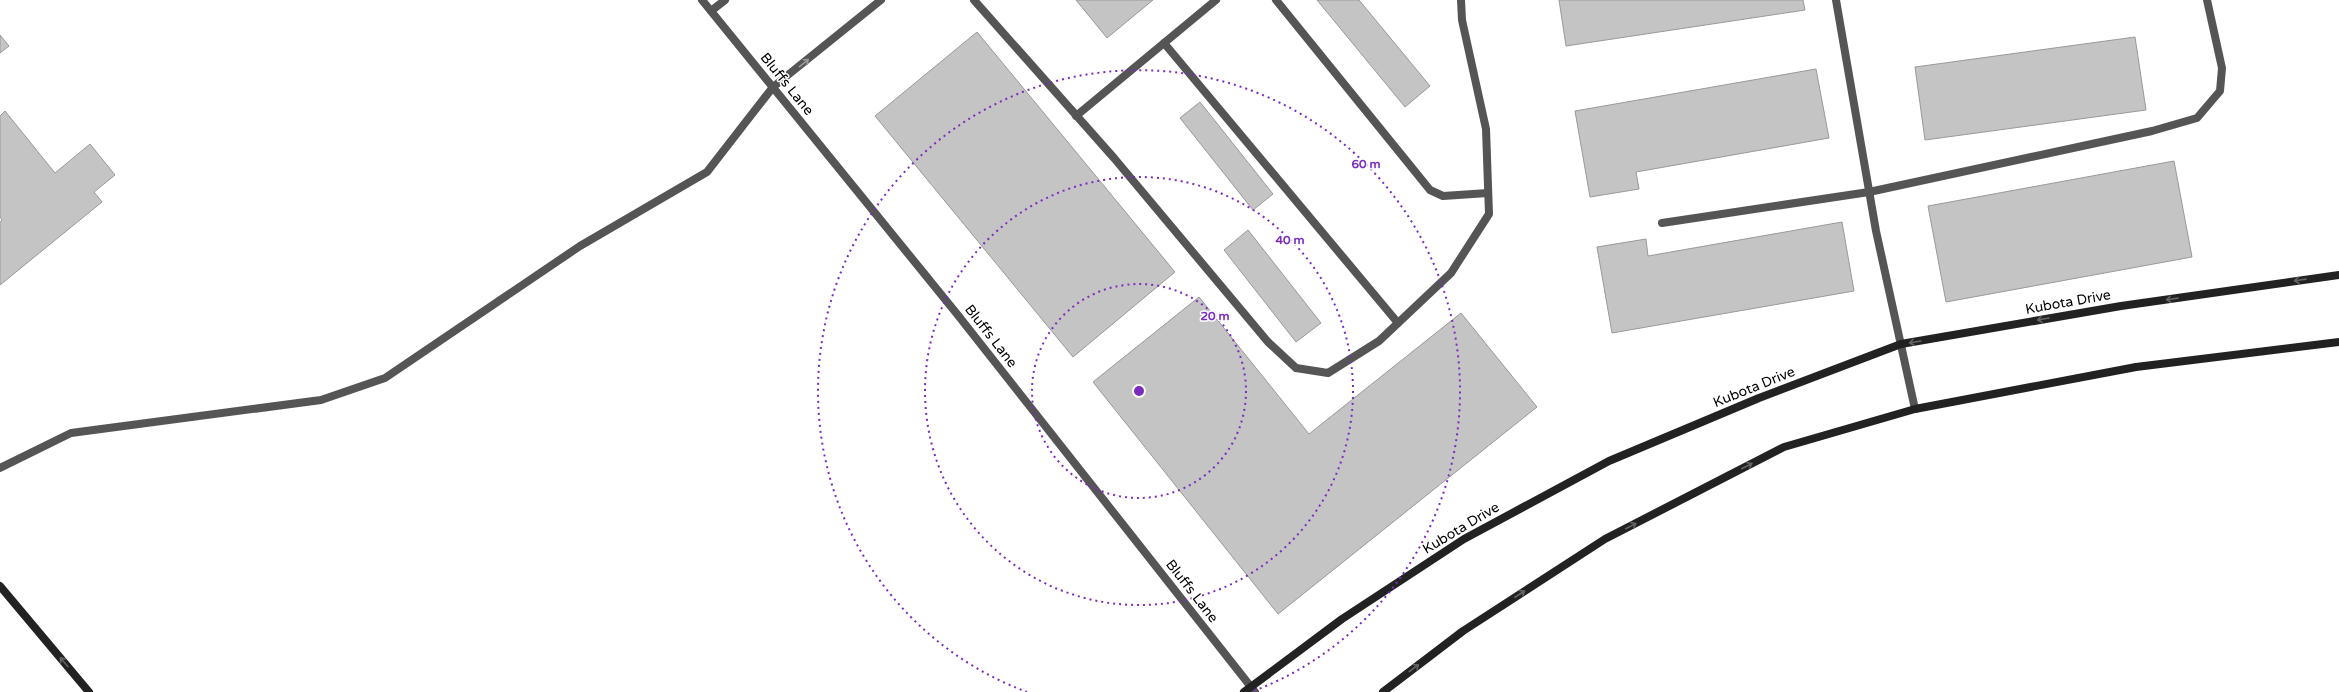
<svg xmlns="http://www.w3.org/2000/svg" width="2339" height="692" font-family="'Varela Round',sans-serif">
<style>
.building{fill:#c4c4c4;stroke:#999}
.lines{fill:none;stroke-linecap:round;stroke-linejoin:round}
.lane{stroke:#555;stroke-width:8}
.street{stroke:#555;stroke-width:8}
.secondary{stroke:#222;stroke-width:8}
.oneway{stroke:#999}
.oneway2{stroke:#646464}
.ring{fill:none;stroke:#7b2cbf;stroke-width:2;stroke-dasharray:2 4}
.labels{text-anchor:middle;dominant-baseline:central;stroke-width:3;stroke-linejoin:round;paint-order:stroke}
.street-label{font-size:14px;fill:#000;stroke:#fff}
.centre{fill:#7b2cbf;stroke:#fff;stroke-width:2}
.ring-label{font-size:12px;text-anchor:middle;font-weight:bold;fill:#7b2cbf;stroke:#fff;stroke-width:3;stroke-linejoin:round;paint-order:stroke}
</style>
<rect width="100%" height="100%" fill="#fff"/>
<g class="building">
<path d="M1076,0H1153L1107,38Z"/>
<path d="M1317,0H1359L1430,86L1405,107Z"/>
<path d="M1559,0H1803L1805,10L1566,46Z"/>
<path d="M977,32L1175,272L1073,357L875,116Z"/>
<path d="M0,35L9,46L0,53Z"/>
<path d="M2135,37L2146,110L1925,140L1915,67Z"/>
<path d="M1816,69L1829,138L1636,172L1639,189L1590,197L1575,111Z"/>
<path d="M1200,102L1273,194L1253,210L1180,118Z"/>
<path d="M5,111L55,173L90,144L115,175L94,192L102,202L0,285V222L2,220L0,217V116Z"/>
<path d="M2174,161L2192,257L1946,302L1928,206Z"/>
<path d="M1842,222L1854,291L1612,333L1597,247L1646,239L1648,256Z"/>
<path d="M1248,230L1321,323L1296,342L1224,250Z"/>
<path d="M1199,297L1309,434L1461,313L1537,407L1278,614L1093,382Z"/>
</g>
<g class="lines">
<g class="lane">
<path d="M974,0L1114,158L1268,342L1296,368L1328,373L1379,341L1451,273L1489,214L1486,129L1462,20L1461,0"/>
<path d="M1276,0L1430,190L1443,196L1488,193"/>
<path d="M1836,0L1876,231L1915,409"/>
<path d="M711,11L725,0"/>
<path d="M1164,43L1398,323"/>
<path d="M1076,116L1216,0"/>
<path d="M1662,223L1869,192L2152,131L2197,118L2220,91L2222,68L2207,0"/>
<path d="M0,468L71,433L321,400L385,378L580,246L707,172L773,87L881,0"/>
</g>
<path class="street" d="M702,0L957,314L1255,692"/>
<g class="secondary">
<path d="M0,586L89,692"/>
<path d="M1244,692L1342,619L1464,539L1609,461L1759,398L1901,344L2121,306L2339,275"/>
<path d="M1383,692L1463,631L1605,539L1784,447L1915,409L2136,367L2339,342"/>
</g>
</g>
<defs><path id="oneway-shaft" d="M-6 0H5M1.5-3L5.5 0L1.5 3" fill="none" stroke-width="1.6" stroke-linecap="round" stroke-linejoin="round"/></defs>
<use class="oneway" href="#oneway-shaft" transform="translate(804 63) rotate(-39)"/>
<g class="oneway2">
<use href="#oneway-shaft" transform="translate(2300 280) rotate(172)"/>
<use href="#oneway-shaft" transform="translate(2172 299) rotate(172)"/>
<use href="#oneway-shaft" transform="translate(2043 319) rotate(170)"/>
<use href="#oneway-shaft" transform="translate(1915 342) rotate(170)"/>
<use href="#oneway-shaft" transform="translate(1747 466) rotate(-27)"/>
<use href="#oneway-shaft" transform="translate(1631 526) rotate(-27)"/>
<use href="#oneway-shaft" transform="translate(1520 594) rotate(-33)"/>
<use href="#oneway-shaft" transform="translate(64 662) rotate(-130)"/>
<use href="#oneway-shaft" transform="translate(1414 668) rotate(-37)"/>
</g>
<g class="ring">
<circle cx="1139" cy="391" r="107"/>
<circle cx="1139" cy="391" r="214"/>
<path d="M1027 692A321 321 0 1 1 1251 692"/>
</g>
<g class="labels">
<g class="street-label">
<text transform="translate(787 84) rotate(51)">Bluffs Lane</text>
<text transform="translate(2068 302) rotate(-10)">Kubota Drive</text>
<text transform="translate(991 336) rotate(52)">Bluffs Lane</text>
<text transform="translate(1754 387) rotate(-22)">Kubota Drive</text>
<text transform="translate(1461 528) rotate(-31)">Kubota Drive</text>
<text transform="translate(1192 591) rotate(52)">Bluffs Lane</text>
</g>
</g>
<circle cx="1139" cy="391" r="6" class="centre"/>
<g class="ring-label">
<text x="1366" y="168">60 m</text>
<text x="1290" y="244">40 m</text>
<text x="1215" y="320">20 m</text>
</g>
</svg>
